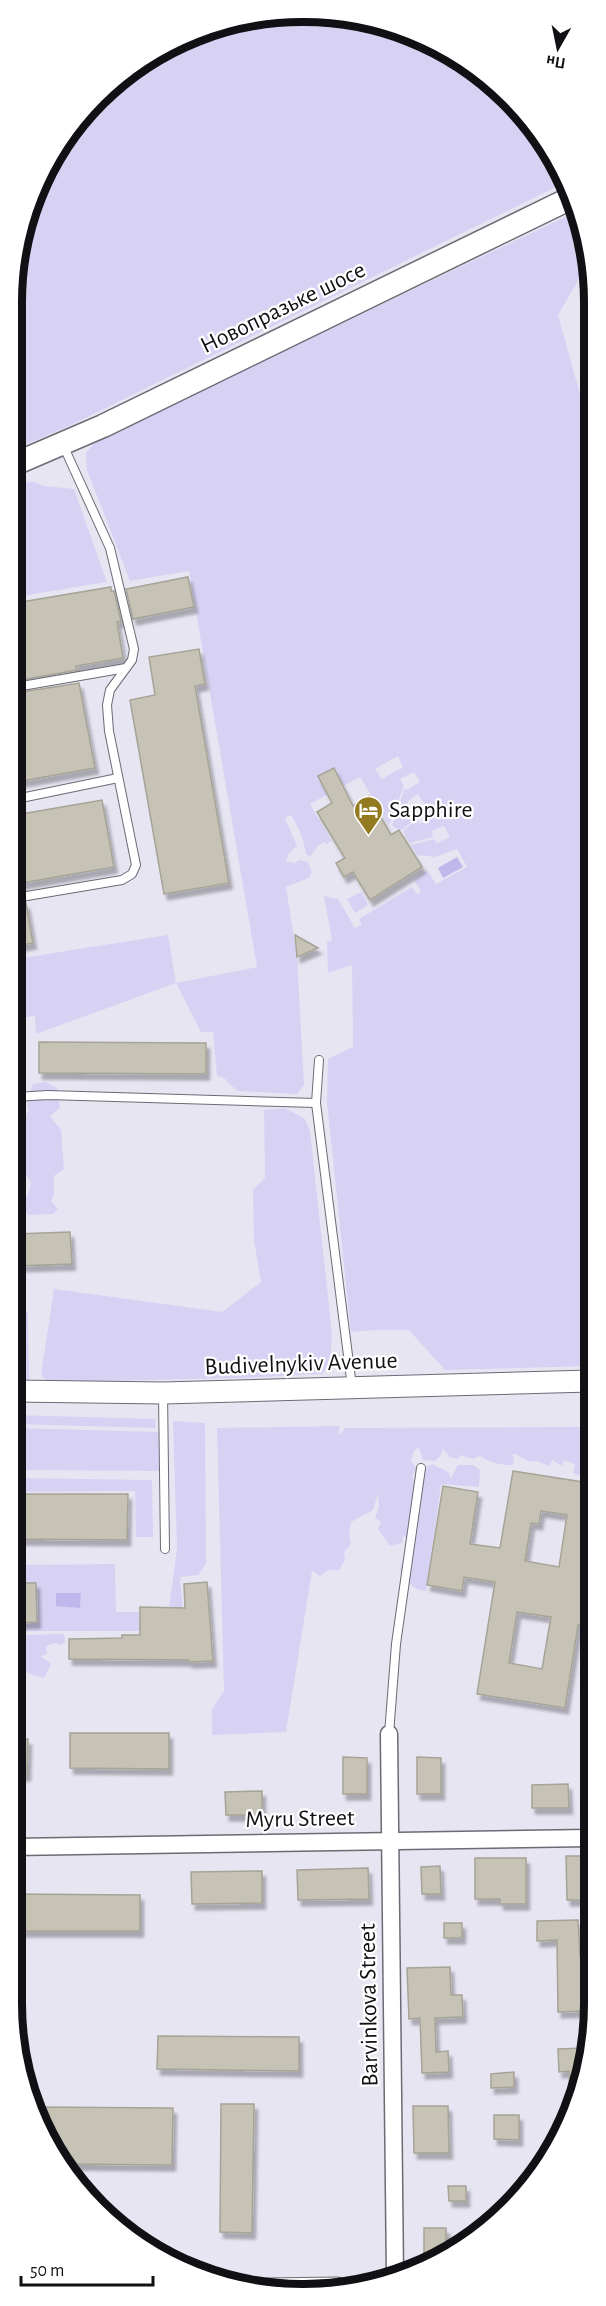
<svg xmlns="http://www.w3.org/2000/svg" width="606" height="2306" font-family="'Alegreya Sans',sans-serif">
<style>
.green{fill:#d7d2f4;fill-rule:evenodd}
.water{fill:#c0b7ed}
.building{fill:#c6c3b6;stroke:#a6a397;stroke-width:1.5;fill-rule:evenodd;filter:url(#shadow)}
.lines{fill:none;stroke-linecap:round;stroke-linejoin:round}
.service-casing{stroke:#6c6a75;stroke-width:10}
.minor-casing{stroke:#6c6a75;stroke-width:19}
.tertiary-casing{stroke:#6c6a75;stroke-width:23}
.secondary-casing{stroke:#6c6a75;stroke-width:25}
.service{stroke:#fff;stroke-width:8}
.minor{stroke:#fff;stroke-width:16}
.tertiary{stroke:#fff;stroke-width:21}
.secondary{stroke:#fff;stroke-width:22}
.labels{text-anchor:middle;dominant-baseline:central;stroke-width:4.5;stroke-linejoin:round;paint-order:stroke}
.street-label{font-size:24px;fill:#111115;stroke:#fff}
.poi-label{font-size:24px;fill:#111115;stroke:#fff;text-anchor:start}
.rim{fill:none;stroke:#111115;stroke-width:8}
</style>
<defs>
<filter id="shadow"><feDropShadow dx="3.5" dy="6" stdDeviation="1.5" flood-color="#0004"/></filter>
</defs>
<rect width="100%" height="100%" fill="#e7e5f2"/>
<g class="green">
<path d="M246,18H359L432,42L509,97L564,175L566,182L69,426L17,448L18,247L61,142L141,61Z"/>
<path d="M569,215L586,267L558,315L591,434L590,1366L445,1370L409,1330H377L351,1332L327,1102L328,1059L353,1047L352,965L328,973L327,942L332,940L324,896L338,899L355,928L362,924L359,919L412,887L417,894L421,892L414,880L427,870L436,884L467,867L457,849L435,857L418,855L411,845L434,839L437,843L450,837L444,826L432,831L433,837L410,843L403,831L417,819L420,824L432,816L418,794L407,802L416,818L402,830L395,828L392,825L405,788L407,790L420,782L414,772L400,779L404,786L389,825L360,777L310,804L331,841L327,844L324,842L319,845L310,857L306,854C304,840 298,826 291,815L285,818L297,846L289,853L286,861L294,863L300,860L308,862L312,872L309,878L286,887L297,957L304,1085L297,1094L237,1091L224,1078L217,1076L213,1032H201L176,983L36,1034L35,1016L15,1019V959L168,935L176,983L257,967L189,571L130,581L87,470L86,452L98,440ZM398,756L403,767L382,779L375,769Z"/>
<path d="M34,482L44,486L74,489L107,582L16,597L17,483Z"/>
<path d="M361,892L368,905L355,913L347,899Z"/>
<path d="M46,1082L57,1088L60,1108L50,1116L61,1130L64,1169L54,1176V1194L51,1201L58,1209L53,1214L29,1215L18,1205L28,1195L31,1182L15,1160V1138L24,1128V1117L29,1111L27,1104L33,1084Z"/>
<path d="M285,1108L305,1119L310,1131L332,1334L330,1365L322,1374L240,1378L47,1382L41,1374L54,1289L222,1312L261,1282L254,1240L253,1190L265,1178L264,1110Z"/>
<path d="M14,1311L28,1312L29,1381H14Z"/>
<path d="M14,1415L156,1419L155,1428L14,1424Z"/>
<path d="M173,1421L205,1423L206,1563L198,1575L180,1577L183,1612L169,1608L177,1549Z"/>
<path d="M340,1426L338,1436L345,1428L590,1427L589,1477L585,1473L581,1476L573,1473L575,1464L564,1460L562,1466L552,1460L549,1466L537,1461L530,1462L515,1454L511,1455L514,1457L513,1465C500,1465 491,1463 480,1456L473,1459L461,1455L458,1459L450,1457L443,1449L441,1455L435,1461L423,1460L419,1448L414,1450L411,1461L416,1468L412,1477L415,1484L427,1467L432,1464L448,1472L451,1478L458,1465H473L480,1470L479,1487L441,1484L426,1591C412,1590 407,1581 400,1570L405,1551L416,1542L403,1536L402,1543L390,1546L378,1529L381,1522L375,1518L379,1506L378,1494L373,1510L351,1522L349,1532L351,1544L344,1552L345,1560L339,1570H328L320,1576L312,1571L286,1732L212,1735V1709L224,1691L217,1428Z"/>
<path d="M14,1428L159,1432V1471L14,1470Z"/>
<path d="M14,1478L152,1480L153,1537H136L135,1491L14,1492Z"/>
<path d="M115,1564L116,1612H140V1631H13V1565Z"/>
<path d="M64,1634L65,1642L60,1645L55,1643L46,1646L47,1654L41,1656L51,1664L44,1678C33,1676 24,1670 13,1668V1635Z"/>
</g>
<g class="water">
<path d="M457,857L463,867L443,878L438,868Z"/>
<path d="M56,1593H81L80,1608L56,1606Z"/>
</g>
<g class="building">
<path d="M188,577L194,607L133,619L126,589Z"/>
<path d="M111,587V591H114L121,621L117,622L123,658L76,666L77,670L16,681V603Z"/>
<path d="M199,649L205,684L195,686L229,883L164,894L130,700L155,695L149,657Z"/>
<path d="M79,683L95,768L16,782V693Z"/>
<path d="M334,768L353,806L369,796L391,835L399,830L422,867L370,900L353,872L344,877L336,863L345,858L317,812L332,803L318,776Z"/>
<path d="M102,800L114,867L16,884V815Z"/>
<path d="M26,903L33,943L15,946V904Z"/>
<path d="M295,935L318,948L297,957Z"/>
<path d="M39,1042L206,1043V1074L39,1073Z"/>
<path d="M70,1232L72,1264L14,1266V1234Z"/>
<path d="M513,1471L589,1483V1556L584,1589L589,1590V1626L578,1625L565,1708L477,1694L495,1582L464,1577L462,1591L427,1585L443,1486L478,1492L470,1544L500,1548ZM541,1511L567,1515L559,1567L525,1561L531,1523L539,1524ZM517,1612L551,1617L542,1669L509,1663Z"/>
<path d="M14,1494H128L127,1540L13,1539Z"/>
<path d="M207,1582L213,1661L189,1662V1660L69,1659V1639L122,1638V1635H140V1607L185,1608L184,1584Z"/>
<path d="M13,1583H36L37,1622L13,1623Z"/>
<path d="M70,1733H169V1769L70,1768Z"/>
<path d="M13,1739H28L27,1775H13Z"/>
<path d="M343,1757L367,1758V1794H343Z"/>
<path d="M417,1757L441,1758V1794H417Z"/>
<path d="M568,1784L569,1808H532V1785Z"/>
<path d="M262,1791V1815H226L225,1792Z"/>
<path d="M566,1856H582V1864H589V1900H567Z"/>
<path d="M475,1858H526V1904H500V1899H475Z"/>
<path d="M440,1866L441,1894H422L421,1867Z"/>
<path d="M368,1868L369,1899L298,1900L297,1870Z"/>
<path d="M262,1871V1903L192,1904L191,1872Z"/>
<path d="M12,1894L140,1895V1931H12Z"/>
<path d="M578,1920L580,1957H588V1978H584L585,2011L558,2012L557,1940L537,1941V1921Z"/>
<rect x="444" y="1923" width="18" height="15"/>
<path d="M450,1967L451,1995H462L463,2017L435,2018L436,2052L448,2051L449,2072L422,2073L420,2018L409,2019L407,1968Z"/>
<path d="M158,2036L299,2037V2071L157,2069Z"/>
<path d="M584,2048L585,2070L570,2106L569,2071L559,2072L558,2049Z"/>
<path d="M514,2072V2087L491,2088V2074Z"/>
<path d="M221,2104H254L252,2233L220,2232Z"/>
<path d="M413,2106H448L449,2153H414Z"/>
<path d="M33,2107L173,2108L172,2165L65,2164L34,2114Z"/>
<path d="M494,2115H519V2140L494,2139Z"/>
<path d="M448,2186H466V2201H449Z"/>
<path d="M424,2228H446V2251L437,2255L424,2256Z"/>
</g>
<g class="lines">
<defs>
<g id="service">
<path d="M16,687L126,668"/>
<path d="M16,799L118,778"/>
<path d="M15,898L122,880L132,874L136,865L109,731L107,705L110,690L132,660L134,649L110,548L63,445"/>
<path d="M319,1060L316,1103L352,1387"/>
<path d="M15,1097L48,1095L316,1103"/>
<path d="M163,1393L165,1549"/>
<path d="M389,1734L396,1644L421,1468"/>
</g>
<g id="minor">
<path d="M389,1734L395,2276"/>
<path d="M12,1847L589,1838"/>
</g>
<g id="tertiary">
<path d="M14,1391L163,1393L590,1381"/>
<path d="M267,2289L337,2288"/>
</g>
<path id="secondary" d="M17,463L103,426L571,198"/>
</defs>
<use href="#service" class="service-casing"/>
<use href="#minor" class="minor-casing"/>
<use href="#tertiary" class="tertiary-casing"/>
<use href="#secondary" class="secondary-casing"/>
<use href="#service" class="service"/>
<use href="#minor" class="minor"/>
<use href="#tertiary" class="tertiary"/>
<use href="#secondary" class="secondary"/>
</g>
<defs>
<symbol id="hotel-pin" viewBox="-11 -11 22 30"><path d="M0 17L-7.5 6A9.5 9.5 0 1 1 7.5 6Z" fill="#937a21" stroke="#fff"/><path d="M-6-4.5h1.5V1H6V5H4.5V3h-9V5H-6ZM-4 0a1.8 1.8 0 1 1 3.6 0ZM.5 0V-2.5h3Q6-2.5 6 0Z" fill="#fff"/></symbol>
</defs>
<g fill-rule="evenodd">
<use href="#hotel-pin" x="352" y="794" width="33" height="45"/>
</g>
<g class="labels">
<g class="street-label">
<text transform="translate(283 308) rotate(-26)">Новопразьке шосе</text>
<text transform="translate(301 1364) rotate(-2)">Budivelnykiv Avenue</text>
<text transform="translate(300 1819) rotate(-1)">Myru Street</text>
<text transform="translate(369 2005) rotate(-91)">Barvinkova Street</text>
</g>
<g class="poi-label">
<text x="389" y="810">Sapphire</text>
</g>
</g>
<path d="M0 0H606V2306H0ZM302 22H304A280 280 0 0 1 584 302V2004A280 280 0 0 1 304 2284H302A280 280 0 0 1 22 2004V302A280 280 0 0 1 302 22Z" fill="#fff" fill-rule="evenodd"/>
<path class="rim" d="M302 22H304A280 280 0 0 1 584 302V2004A280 280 0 0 1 304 2284H302A280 280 0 0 1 22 2004V302A280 280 0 0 1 302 22Z"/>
<g transform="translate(558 48) rotate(189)" stroke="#ffffff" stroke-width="4.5" paint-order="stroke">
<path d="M0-4.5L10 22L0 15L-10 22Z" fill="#111115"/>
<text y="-9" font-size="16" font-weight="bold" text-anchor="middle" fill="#111115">Пн</text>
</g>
<path d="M21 2276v9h132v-9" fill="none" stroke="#111115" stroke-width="3"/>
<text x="30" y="2276" font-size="18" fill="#111115" stroke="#ffffff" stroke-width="4.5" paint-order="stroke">50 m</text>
</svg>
